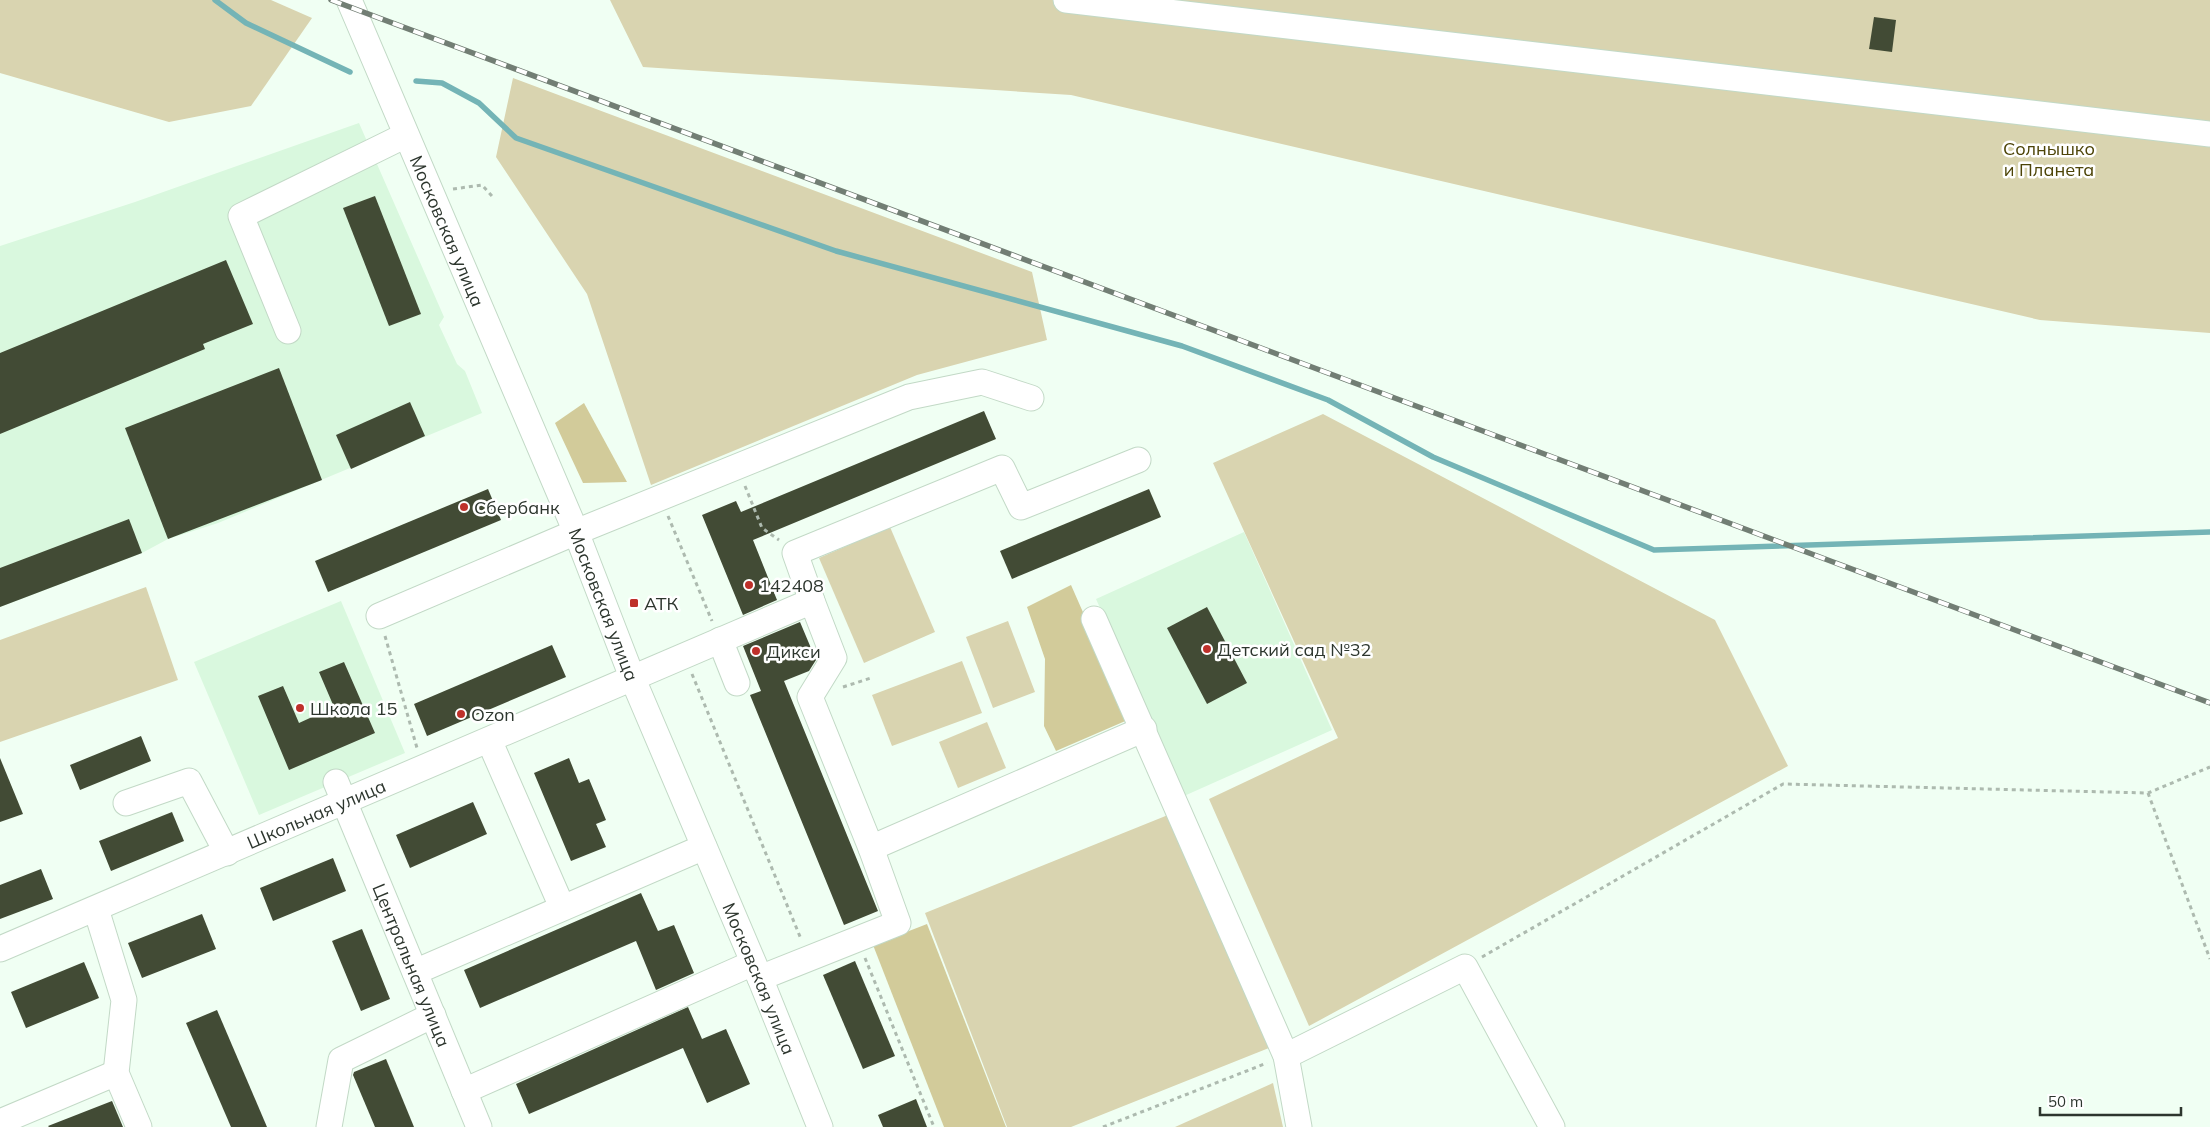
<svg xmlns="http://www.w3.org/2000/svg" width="2210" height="1127" font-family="Mulish,sans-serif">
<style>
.built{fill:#d9f8de}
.green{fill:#d9d4b0}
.forest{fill:#d2cb9a}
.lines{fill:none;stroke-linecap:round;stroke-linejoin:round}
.stream{stroke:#74b4b6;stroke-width:5.5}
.building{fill:#424b35}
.minor-casing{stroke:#c2d9c6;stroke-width:27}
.path{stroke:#adbaaf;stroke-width:3;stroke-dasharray:4 4;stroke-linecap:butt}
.minor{stroke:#fff;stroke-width:25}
.rail-casing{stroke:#727e74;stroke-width:5.5}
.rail{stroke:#fff;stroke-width:4;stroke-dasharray:11;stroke-linecap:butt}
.poi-dot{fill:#be302a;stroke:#fff;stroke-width:2}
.labels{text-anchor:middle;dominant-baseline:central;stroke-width:5;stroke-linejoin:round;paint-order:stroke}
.park-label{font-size:18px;fill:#4d4407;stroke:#fff}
.street-label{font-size:18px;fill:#2d362e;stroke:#fff}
.poi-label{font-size:18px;fill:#2d362e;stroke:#fff;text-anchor:start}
</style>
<rect width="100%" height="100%" fill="#f0fff3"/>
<g class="built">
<path d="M359,123L444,317L439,325L457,364L465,371L482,413L218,523L168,539L142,553L0,607V246L135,202Z"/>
<path d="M1244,532L1332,730L1184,796L1096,599Z"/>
<path d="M341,601L405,753L259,815L194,662Z"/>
</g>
<g class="green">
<path d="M0,0H271L312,18L251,106L169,122L0,73Z"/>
<path d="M610,0H2210V333L2040,320L1071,95L643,67Z"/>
<path d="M513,78L1032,272L1047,340L917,375L651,485L587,294L496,157Z"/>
<path d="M1323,414L1715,620L1788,766L1309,1026L1209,799L1338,738L1213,463Z"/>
<path d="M890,527L935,632L864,663L819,558Z"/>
<path d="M146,587L178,680L0,742V640Z"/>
<path d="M1008,621L1035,692L993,708L966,637Z"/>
<path d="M962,661L982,713L892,746L872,695Z"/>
<path d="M987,722L1006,768L958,788L939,742Z"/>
<path d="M1168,815L1274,1046L1071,1127H1007L925,913Z"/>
<path d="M1273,1083L1283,1127H1175Z"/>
</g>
<g class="forest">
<path d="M584,403L627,482L583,483L555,423Z"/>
<path d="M1071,585L1130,719L1056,751L1044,726L1045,659L1027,607Z"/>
<path d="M927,924L1006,1127H944L873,945Z"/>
</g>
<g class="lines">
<g class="stream">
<path d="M215,0L246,23L350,72"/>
<path d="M416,81L442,83L479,103L516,138L836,251L1182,346L1328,400L1433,457L1654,550L2210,532"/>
</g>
</g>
<g class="building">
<path d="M1874,17L1896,20L1892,52L1869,49Z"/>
<path d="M375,196L421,314L389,326L343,208Z"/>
<path d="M226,260L253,324L203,344L205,349L0,434V353Z"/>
<path d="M279,368L322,480L168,539L125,428Z"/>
<path d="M410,402L425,436L351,469L336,435Z"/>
<path d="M984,411L996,439L753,540L777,600L743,615L702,515L736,501L741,512Z"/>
<path d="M488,489L501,520L328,592L315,561Z"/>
<path d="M1149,489L1161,517L1012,579L1000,551Z"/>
<path d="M129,519L142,553L0,607V568Z"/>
<path d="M1207,607L1247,683L1207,704L1167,628Z"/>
<path d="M800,622L816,660L809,671L784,681L878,911L844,925L750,695L761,691L743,646Z"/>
<path d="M552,645L566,677L427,736L414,704Z"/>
<path d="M344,662L375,733L289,770L258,696L283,686L299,723L334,707L319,672Z"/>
<path d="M141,736L151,761L80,790L70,765Z"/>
<path d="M0,758L23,814L0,822Z"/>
<path d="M569,758L579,783L589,779L606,820L596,824L606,847L571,861L534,773Z"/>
<path d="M473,802L487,834L410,868L396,835Z"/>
<path d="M172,812L184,841L111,871L99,841Z"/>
<path d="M333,858L346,891L273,921L260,888Z"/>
<path d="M41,869L53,899L0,919V885Z"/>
<path d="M641,893L658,931L674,925L694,973L656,990L636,941L480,1008L464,970Z"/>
<path d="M202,914L216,949L142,978L128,943Z"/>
<path d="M362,929L390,999L361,1011L332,941Z"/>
<path d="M855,961L895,1056L863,1069L823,975Z"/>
<path d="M84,962L99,998L26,1028L11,992Z"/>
<path d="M688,1007L702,1039L726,1029L750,1084L707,1103L683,1048L529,1114L516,1084Z"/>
<path d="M217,1010L267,1127H231L186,1023Z"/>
<path d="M386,1059L414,1127H375L353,1075L354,1072Z"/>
<path d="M916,1099L927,1127H883L878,1115Z"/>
<path d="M112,1101L123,1127H49L48,1126Z"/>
</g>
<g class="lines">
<defs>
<g id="minor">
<path id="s1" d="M349,0L576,532L632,677L760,978L820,1127"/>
<path d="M1066,0L2210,134"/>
<path d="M288,331L241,216L406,135"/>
<path d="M812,601L795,553L1002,468L1021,507L1138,460"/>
<path d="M379,616L576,532L909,397L982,382L1031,398"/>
<path d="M1094,619L1286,1056L1299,1127"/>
<path d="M720,640L737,683"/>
<path d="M489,740L562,907"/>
<path id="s2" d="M336,782L479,1127"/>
<path d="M126,803L189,781L227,853"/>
<path d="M871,848L1144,729"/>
<path d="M96,909L124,1000L116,1073L139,1127"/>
<path id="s3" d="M0,949L812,601L834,658L810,697L871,848L898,923L760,978"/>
<path d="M415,972L704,847"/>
<path d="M1286,1056L1465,967L1552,1127"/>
<path d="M464,1091L753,963"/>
<path d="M0,1122L116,1073"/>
<path d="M329,1127L341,1060L433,1015"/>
</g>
</defs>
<use href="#minor" class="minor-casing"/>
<g class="path">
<path d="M453,189L482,185L492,196"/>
<path d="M745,486L762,528L779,540"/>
<path d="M668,516L712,621"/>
<path d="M385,636L417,748"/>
<path d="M692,674L801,939"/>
<path d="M843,687L871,678"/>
<path d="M2148,793L2210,959"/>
<path d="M1482,957L1783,784L2148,793L2210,767"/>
<path d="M865,958L934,1127"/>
<path d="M1103,1127L1267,1063"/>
</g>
<use href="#minor" class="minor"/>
<defs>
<path id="rail" d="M331,0L2210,703"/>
</defs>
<use href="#rail" class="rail-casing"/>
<use href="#rail" class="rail"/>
</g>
<g class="poi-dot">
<circle cx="464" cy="507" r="5"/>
<circle cx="749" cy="585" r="5"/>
<rect x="629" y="598" width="10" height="10" rx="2.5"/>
<circle cx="1207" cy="649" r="5"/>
<circle cx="756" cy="651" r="5"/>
<circle cx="300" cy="708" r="5"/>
<circle cx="461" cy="714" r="5"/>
</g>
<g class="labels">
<g class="park-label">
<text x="2049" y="148">Солнышко<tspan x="2049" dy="21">и Планета</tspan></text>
</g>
<g class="street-label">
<text stroke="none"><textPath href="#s1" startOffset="251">Московская улица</textPath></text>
<text stroke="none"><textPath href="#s1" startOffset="656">Московская улица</textPath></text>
<text stroke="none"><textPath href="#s3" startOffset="344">Школьная улица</textPath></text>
<text stroke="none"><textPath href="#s2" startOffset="198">Центральная улица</textPath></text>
<text stroke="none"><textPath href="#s1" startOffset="1061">Московская улица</textPath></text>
</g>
<g class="poi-label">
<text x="474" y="507">Сбербанк</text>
<text x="759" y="585">142408</text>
<text x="644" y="603">АТК</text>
<text x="1217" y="649">Детский сад №32</text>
<text x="766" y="651">Дикси</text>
<text x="310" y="708">Школа 15</text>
<text x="471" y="714">Ozon</text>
</g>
</g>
<path d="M2040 1107v8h141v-8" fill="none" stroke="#2d362e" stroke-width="2.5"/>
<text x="2048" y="1107" font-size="15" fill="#2d362e" stroke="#ffffff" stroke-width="4" paint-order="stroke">50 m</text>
</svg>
